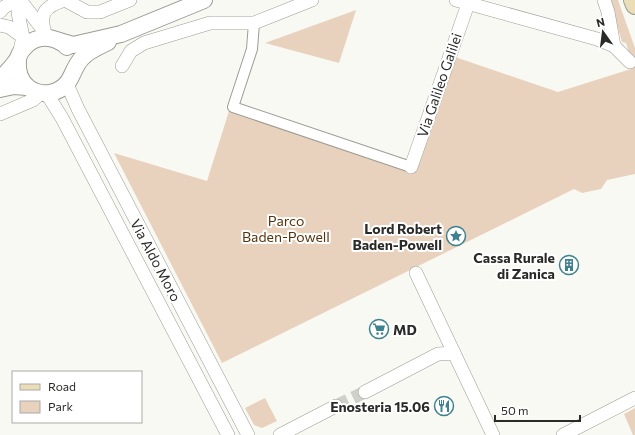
<svg xmlns="http://www.w3.org/2000/svg" width="635" height="435" font-family="Commissioner,sans-serif">
<style>
.green{fill:#e9d2bd}
.lines{fill:none;stroke-linecap:round;stroke-linejoin:round}
.minor-tunnel{stroke:#d0d0ca;stroke-width:13;stroke-dasharray:13 6;stroke-linecap:butt}
.pedestrian-casing{stroke:#9c9c96;stroke-width:12}
.minor-casing{stroke:#9c9c96;stroke-width:14}
.tertiary-casing{stroke:#9c9c96;stroke-width:18}
.secondary-casing{stroke:#9c9c96;stroke-width:20}
.pedestrian{stroke:#fff;stroke-width:10}
.minor{stroke:#fff;stroke-width:13}
.tertiary{stroke:#fff;stroke-width:16}
.secondary{stroke:#ebdeb7;stroke-width:18}
.labels{text-anchor:middle;dominant-baseline:central;stroke-width:4;stroke-linejoin:round;paint-order:stroke}
.street-label{font-size:14px;fill:#2a2a28;stroke:#fff}
.park-label{font-size:14px;fill:#55340c;stroke:#fff}
.poi-label{font-size:14px;font-weight:bold;fill:#2a2a28;stroke:#fff;text-anchor:end}
</style>
<rect width="100%" height="100%" fill="#f9f9f3"/>
<g class="green">
<path d="M610,0H618L635,48V174L607,180L601,189L582,193L574,189L222,363L114,153L207,181L229,111L414,173L455,57L558,92L634,68L626,43L622,42Z"/>
<path d="M356,10L339,63L265,43Z"/>
<path d="M265,398L277,421L262,428L254,425L245,408Z"/>
<path d="M635,408V435H633L624,414Z"/>
</g>
<g class="lines">
<path class="minor-tunnel" d="M336,406L365,392"/>
<defs>
<path id="pedestrian" d="M254,23L252,49L233,107L411,167"/>
<g id="minor">
<path d="M20,0L44,31"/>
<path d="M65,0L87,12H100L130,0"/>
<path d="M456,0L597,39L614,46"/>
<path d="M604,0L608,12L614,46L630,62"/>
<path d="M0,12L4,7L18,0"/>
<path d="M0,25L9,27L23,37"/>
<path d="M46,37C39,15 42,7 65,0"/>
<path d="M19,55L23,37L18,13L19,0"/>
<path d="M122,66L131,51L144,43L210,23H254L312,0"/>
<path d="M67,84L78,109L248,435"/>
<path d="M47,94L62,118L228,435"/>
<path d="M0,114L33,100L41,93"/>
<path d="M411,167L468,4"/>
<path d="M416,273L454,353"/>
<path d="M365,392L438,354L454,353L493,435"/>
<path d="M280,435L336,406"/>
<path d="M563,435L635,398"/>
</g>
<g id="tertiary">
<path d="M59,41L73,45L121,34L204,0"/>
<path d="M18,59C17,70 19,81 29,88C42,97 59,94 68,82C73,75 75,65 82,58C88,51 100,46 108,42"/>
<path d="M0,78C7,73 12,67 17,60C19,56 20,52 23,49C35,34 54,35 67,47"/>
<path d="M0,89L14,86L27,87"/>
</g>
<path id="secondary" d="M633,0L635,5"/>
</defs>
<use href="#pedestrian" class="pedestrian-casing"/>
<use href="#minor" class="minor-casing"/>
<use href="#tertiary" class="tertiary-casing"/>
<use href="#secondary" class="secondary-casing"/>
<use href="#pedestrian" class="pedestrian"/>
<use href="#minor" class="minor"/>
<use href="#tertiary" class="tertiary"/>
<use href="#secondary" class="secondary"/>
</g>
<defs>
<symbol id="sight-ring" viewBox="-11 -11 22 22"><circle r="9.5" fill="#fff" stroke="#3d828f" stroke-width="1.5"/><path d="M0-6L1.8-2.2L6-1.7L2.9 1.2L3.7 5.4L0 3.3L-3.7 5.4L-2.9 1.2L-6-1.7L-1.8-2.2Z" fill="#3d828f"/></symbol>
<symbol id="building-ring" viewBox="-11 -11 22 22"><circle r="9.5" fill="#fff" stroke="#3d828f" stroke-width="1.5"/><path d="M-4-6H4V6H1V3H-1V6H-4ZM-2.5-4.3h1.7v1.8h-1.7ZM.8-4.3h1.7v1.8H.8ZM-2.5-1h1.7V.8h-1.7ZM.8-1h1.7V.8H.8Z" fill="#3d828f"/></symbol>
<symbol id="supermarket-ring" viewBox="-11 -11 22 22"><circle r="9.5" fill="#fff" stroke="#3d828f" stroke-width="1.5"/><path d="M-6-5.5h2.5l.6 2H6L4.5 2H-2.5L-4.4-4H-6ZM-1.5 3.2a1.3 1.3 0 1 0 .1 0ZM3 3.2a1.3 1.3 0 1 0 .1 0Z" fill="#3d828f"/></symbol>
<symbol id="restaurant-ring" viewBox="-11 -11 22 22"><circle r="9.5" fill="#fff" stroke="#3d828f" stroke-width="1.5"/><path d="M-5-6h1v4h1v-4h1v4h1v-4h1v5L-1.5 .5V6h-2V.5L-5-1ZM5-6V6H3V1.5H1.5Q1.5-4 5-6Z" fill="#3d828f"/></symbol>
</defs>
<g fill-rule="evenodd">
<use href="#sight-ring" x="445" y="225" width="22" height="22"/>
<use href="#building-ring" x="558" y="254" width="22" height="22"/>
<use href="#supermarket-ring" x="368" y="318" width="22" height="22"/>
<use href="#restaurant-ring" x="433" y="395" width="22" height="22"/>
</g>
<g class="labels">
<g class="street-label">
<text transform="translate(439 85) rotate(-71)">Via Galileo Galilei</text>
<text transform="translate(156 260) rotate(62)">Via Aldo Moro</text>
</g>
<g class="park-label">
<text x="286" y="220">Parco<tspan x="286" dy="16">Baden-Powell</tspan></text>
</g>
<g class="poi-label">
<text x="442" y="228">Lord Robert<tspan x="442" dy="16">Baden-Powell</tspan></text>
<text x="555" y="257">Cassa Rurale<tspan x="555" dy="16">di Zanica</tspan></text>
<text x="393" y="329" text-anchor="start">MD</text>
<text x="430" y="406">Enosteria 15.06</text>
</g>
</g>
<rect x="12" y="371" width="130" height="52" fill="#ffffff" stroke="#aaaaa9"/>
<rect x="20" y="384" width="20" height="6" fill="#ebdeb7" stroke="#aaaaa9"/>
<text x="48" y="391" font-size="12" fill="#2a2a28">Road</text>
<rect x="20" y="401" width="20" height="12" fill="#e9d2bd" stroke="#aaaaa9"/>
<text x="48" y="411" font-size="12" fill="#2a2a28">Park</text>
<g transform="translate(603 32) rotate(346)" stroke="#ffffff" stroke-width="3" paint-order="stroke">
<path d="M0-3L7 15L0 10L-7 15Z" fill="#2a2a28"/>
<text y="-6" font-size="11" font-weight="bold" text-anchor="middle" fill="#2a2a28">N</text>
</g>
<path d="M495 415v6h85v-6" fill="none" stroke="#2a2a28" stroke-width="2"/>
<text x="501" y="415" font-size="12" fill="#2a2a28" stroke="#ffffff" stroke-width="3" paint-order="stroke">50 m</text>
</svg>
